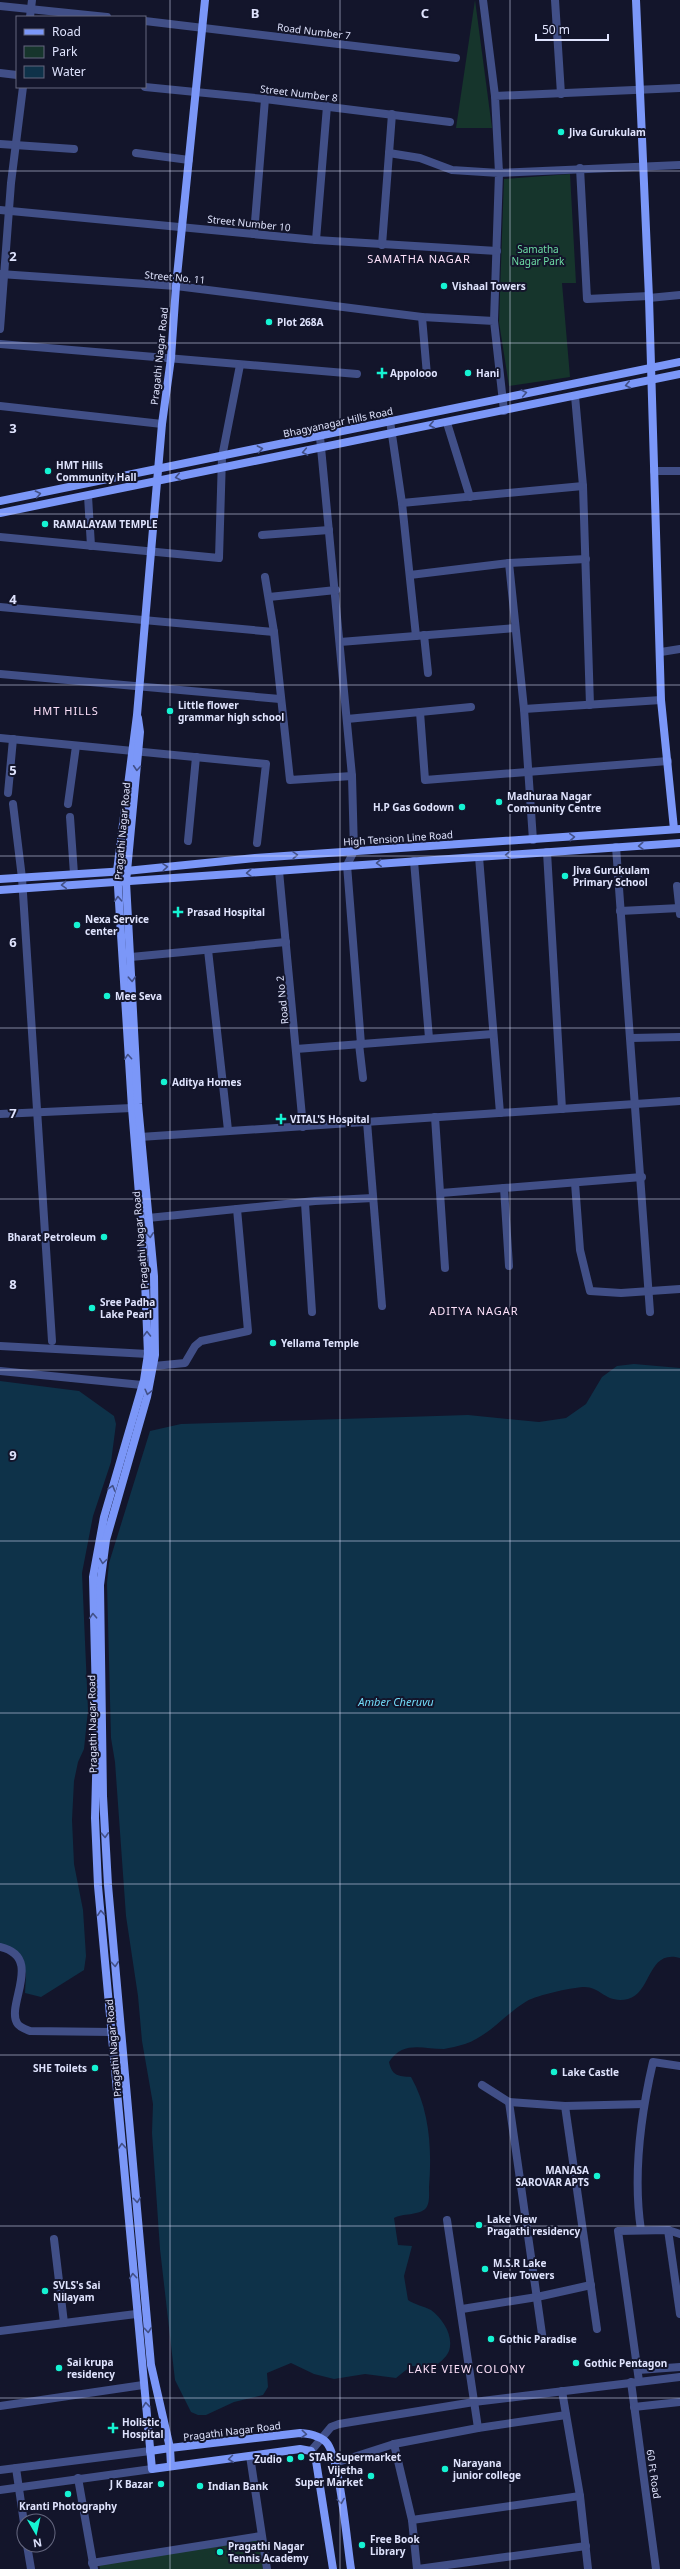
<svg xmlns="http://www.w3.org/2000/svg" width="680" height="2569" font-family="'Noto Sans',sans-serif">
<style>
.green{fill:#16352c}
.water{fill:#0e3249}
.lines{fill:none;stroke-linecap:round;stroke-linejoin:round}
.street{stroke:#414f87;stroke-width:8}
.secondary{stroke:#7b97f8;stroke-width:8}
.oneway{stroke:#425087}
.grid{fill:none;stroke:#dfe3fd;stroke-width:1;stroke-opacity:0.55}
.poi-dot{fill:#15f3d2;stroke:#13152b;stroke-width:1.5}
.labels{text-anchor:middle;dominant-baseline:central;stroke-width:4;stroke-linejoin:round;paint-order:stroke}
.street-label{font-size:10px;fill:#dfe3fd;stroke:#13152b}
.poi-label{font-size:10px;font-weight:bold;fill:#dfe3fd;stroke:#13152b;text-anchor:start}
.park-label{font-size:10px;fill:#6ddba4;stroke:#13152b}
.neighbourhood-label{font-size:11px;letter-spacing:1px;fill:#fde1fa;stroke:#13152b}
.water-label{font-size:11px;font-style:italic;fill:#72dbf8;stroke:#13152b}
.grid-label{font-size:13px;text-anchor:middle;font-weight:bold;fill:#dfe3fd;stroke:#13152b;stroke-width:4;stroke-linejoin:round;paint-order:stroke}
</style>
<rect width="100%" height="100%" fill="#13152b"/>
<g class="green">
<path d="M475,0L492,128H456Z"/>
<path d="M570,174L576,283H562L570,377L509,386L499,322L504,179Z"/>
<path d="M259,2540L263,2569H100L99,2564Z"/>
</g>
<g class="water">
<path d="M634,1364L680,1368V1958C647,1949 652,1993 628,1999C605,2004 601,1986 583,1987C569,1988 538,1995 527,2001C505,2014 489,2036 465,2044C458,2046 450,2048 444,2049C423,2049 403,2040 389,2062C392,2076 398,2076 411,2077C430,2110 432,2151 429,2187C429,2193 430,2203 426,2208C419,2216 402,2213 394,2218L398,2245L412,2246L404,2276L408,2300C415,2305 424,2306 431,2310C443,2319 454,2336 449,2351C446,2358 439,2363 434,2367L411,2366L396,2378L365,2374L334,2379L314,2374L291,2363L267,2373L268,2387L263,2395L234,2402L206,2415H198L191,2412L175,2380L160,2249L152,2133L153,2104L142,2041L138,1996L126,1916L115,1762L111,1738L107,1583L109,1563L150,1431L181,1424L468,1415L539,1422L566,1418L586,1404L602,1377L617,1366Z"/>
<path d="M0,1381L79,1391L114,1416L116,1424L111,1462L93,1516L82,1573L88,1710L84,1749L78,1762L74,1781L72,1820L74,1864L83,1910L86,1956L84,1970L41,1997L25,1993L26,1974L20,1958L0,1944Z"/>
</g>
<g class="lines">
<g class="street">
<path d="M483,0L495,96"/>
<path d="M555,0L561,94"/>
<path d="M0,6L107,17"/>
<path d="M30,17L32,0"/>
<path d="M145,21L456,58"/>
<path d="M0,73L17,75"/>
<path d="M145,87L265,99L450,122"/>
<path d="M680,88L495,96L499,173L680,165"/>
<path d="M0,144L74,149"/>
<path d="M136,153L189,160"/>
<path d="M389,153L420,158L452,170L499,173L494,321"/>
<path d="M580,168L587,299L649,296"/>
<path d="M0,210L316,240L497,251"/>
<path d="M254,234L265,99"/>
<path d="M316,240L327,106"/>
<path d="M382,245L392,114"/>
<path d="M0,274L176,286L422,317L494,321L504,411"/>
<path d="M649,298L680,295"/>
<path d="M422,317L427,375"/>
<path d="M0,329L11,183L23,87"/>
<path d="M0,344L357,374"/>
<path d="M575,396L583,486L590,705"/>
<path d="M0,406L162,424"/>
<path d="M390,421L402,503L416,636"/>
<path d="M447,423L470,497"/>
<path d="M320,437L352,776L354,851L347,865L361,1044"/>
<path d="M654,471H680"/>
<path d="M88,496L91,546"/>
<path d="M402,503L583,486"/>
<path d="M262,535L329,530"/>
<path d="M0,537L219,558L222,457L240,365"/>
<path d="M509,563L524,709L533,840"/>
<path d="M410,575L509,563L586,559"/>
<path d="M265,577L274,632L290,780L352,776"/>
<path d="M269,597L336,590"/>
<path d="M0,607L274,632"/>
<path d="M424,635L428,673"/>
<path d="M340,642L515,628"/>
<path d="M661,652L680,649"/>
<path d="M0,674L280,699"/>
<path d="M524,709L661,700"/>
<path d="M420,712L471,707"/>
<path d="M347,719L420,712L425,780L668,761"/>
<path d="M0,738L266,764L257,843"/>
<path d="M8,793L13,739"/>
<path d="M13,804L22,878L52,1341"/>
<path d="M68,804L76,746"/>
<path d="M70,817L74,874"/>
<path d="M188,841L196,757"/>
<path d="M616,847L650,1312"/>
<path d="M547,852L562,1109"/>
<path d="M479,857L500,1113"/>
<path d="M414,861L429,1038"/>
<path d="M279,871L303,1127"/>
<path d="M677,886L680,914"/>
<path d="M620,911L680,908"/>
<path d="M208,950L228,1130"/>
<path d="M131,957L286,942"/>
<path d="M631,1038L680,1037"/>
<path d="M359,1044L363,1078"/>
<path d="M296,1049L493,1034"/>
<path d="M0,1114L132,1108"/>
<path d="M435,1117L445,1268"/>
<path d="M367,1122L382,1306"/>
<path d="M140,1137L680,1101"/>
<path d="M575,1183L580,1250L590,1291L621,1293L680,1289"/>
<path d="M504,1188L509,1266"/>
<path d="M441,1193L642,1177"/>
<path d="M305,1203L312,1312"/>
<path d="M148,1218L315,1201L373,1198"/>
<path d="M0,1346L148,1354"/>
<path d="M154,1366L185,1363L195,1346L201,1341L248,1331L237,1209"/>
<path d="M0,1371L142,1385"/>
<path d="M0,1947C44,1957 6,2004 17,2023C19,2027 25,2029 30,2031L112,2032"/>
<path d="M482,2085L509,2102L565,2106L644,2104"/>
<path d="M509,2102L543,2341"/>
<path d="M565,2106L597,2329"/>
<path d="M641,2230C633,2177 641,2114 653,2062L680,2066"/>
<path d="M668,2230L680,2314"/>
<path d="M54,2239L64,2323"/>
<path d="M462,2309L537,2297L591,2285"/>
<path d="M0,2331L136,2314"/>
<path d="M638,2370L680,2367"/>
<path d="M639,2381L618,2231L668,2230L680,2234"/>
<path d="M631,2382L656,2569"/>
<path d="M562,2391L580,2496L588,2569"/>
<path d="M0,2406L143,2385"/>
<path d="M634,2407L680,2402"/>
<path d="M478,2428L566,2415"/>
<path d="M394,2444L412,2520L417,2569"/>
<path d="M311,2451L331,2427L339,2424L474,2402L680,2377"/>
<path d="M250,2456L267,2569"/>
<path d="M335,2463L394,2444L478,2428L447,2220"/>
<path d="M16,2468L24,2523"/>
<path d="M0,2470L150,2451"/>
<path d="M78,2478L94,2569"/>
<path d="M0,2490L152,2469"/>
<path d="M412,2520L580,2496"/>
<path d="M27,2545L31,2569"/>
<path d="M92,2563L261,2536"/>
<path d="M418,2569L586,2546"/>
</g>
<g class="secondary">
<path d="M205,0L176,286L171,358L162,424L137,715L117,871L132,1108L144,1256L148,1354L144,1380L104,1517L93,1577L97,1740L95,1818L98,1886L152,2469L300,2449L311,2451L316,2461L333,2569"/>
<path d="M636,0L649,298L661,700L674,829"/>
<path d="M0,501L680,362"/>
<path d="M0,513L680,374"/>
<path d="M138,718L140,732L126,882L138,1104L154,1276L155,1355L147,1397L106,1540L100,1585L103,1796L108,1885L151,2365L170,2448L300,2433C309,2434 319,2435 326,2442C340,2456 347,2545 351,2569"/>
<path d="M0,879L126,871L255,858L680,829"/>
<path d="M0,890L680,843"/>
<path d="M150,2451L170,2448L171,2466"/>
</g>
</g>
<defs><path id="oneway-chevron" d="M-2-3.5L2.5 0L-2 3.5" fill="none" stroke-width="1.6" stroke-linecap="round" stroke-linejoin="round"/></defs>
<g class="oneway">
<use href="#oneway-chevron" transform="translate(628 385) rotate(168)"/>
<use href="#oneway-chevron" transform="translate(524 393) rotate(-11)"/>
<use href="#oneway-chevron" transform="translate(432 425) rotate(168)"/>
<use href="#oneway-chevron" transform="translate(260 449) rotate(-11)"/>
<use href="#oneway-chevron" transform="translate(305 452) rotate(169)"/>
<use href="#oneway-chevron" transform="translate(178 477) rotate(168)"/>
<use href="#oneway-chevron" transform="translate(38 494) rotate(-12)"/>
<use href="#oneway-chevron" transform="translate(137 768) rotate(94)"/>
<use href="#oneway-chevron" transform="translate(572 837) rotate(-4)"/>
<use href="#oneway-chevron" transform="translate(641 846) rotate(176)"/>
<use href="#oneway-chevron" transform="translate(295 855) rotate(-4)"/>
<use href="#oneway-chevron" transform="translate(508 855) rotate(176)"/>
<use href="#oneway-chevron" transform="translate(379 863) rotate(177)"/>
<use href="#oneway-chevron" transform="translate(165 867) rotate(-5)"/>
<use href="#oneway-chevron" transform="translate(249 873) rotate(176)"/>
<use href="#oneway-chevron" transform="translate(64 885) rotate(176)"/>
<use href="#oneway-chevron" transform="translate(118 899) rotate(-93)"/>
<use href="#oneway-chevron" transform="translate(132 979) rotate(87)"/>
<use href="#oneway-chevron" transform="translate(128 1057) rotate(-94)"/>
<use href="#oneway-chevron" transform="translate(150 1235) rotate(85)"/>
<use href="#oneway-chevron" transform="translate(147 1334) rotate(-91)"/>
<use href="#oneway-chevron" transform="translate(148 1392) rotate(104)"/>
<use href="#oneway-chevron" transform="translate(112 1488) rotate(-74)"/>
<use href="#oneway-chevron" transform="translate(103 1561) rotate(98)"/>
<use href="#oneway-chevron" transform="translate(93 1616) rotate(-93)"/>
<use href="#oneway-chevron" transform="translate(105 1835) rotate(87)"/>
<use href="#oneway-chevron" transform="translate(101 1913) rotate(-95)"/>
<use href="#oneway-chevron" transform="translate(115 1964) rotate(85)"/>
<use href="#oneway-chevron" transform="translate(122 2146) rotate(-94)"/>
<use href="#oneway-chevron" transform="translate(137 2200) rotate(85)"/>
<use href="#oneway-chevron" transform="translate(133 2276) rotate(-95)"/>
<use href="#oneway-chevron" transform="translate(148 2330) rotate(85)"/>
<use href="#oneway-chevron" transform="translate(146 2405) rotate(-96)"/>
<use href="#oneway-chevron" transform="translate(304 2434) rotate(5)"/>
<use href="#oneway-chevron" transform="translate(231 2459) rotate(173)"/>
<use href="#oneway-chevron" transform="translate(341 2501) rotate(81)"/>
</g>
<path class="grid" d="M170,0V2569M340,0V2569M510,0V2569M0,171H680M0,343H680M0,514H680M0,685H680M0,856H680M0,1028H680M0,1199H680M0,1370H680M0,1541H680M0,1713H680M0,1884H680M0,2055H680M0,2226H680M0,2398H680"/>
<g class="poi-dot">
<circle cx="561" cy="132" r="4"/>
<circle cx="444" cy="286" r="4"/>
<circle cx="269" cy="322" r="4"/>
<path d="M380 367h4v4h4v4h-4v4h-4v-4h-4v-4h4z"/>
<circle cx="468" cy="373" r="4"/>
<circle cx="48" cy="471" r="4"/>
<circle cx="45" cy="524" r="4"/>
<circle cx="170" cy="711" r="4"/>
<circle cx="499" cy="802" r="4"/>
<circle cx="462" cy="807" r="4"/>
<circle cx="565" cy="876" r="4"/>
<path d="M176 906h4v4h4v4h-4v4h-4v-4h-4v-4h4z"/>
<circle cx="77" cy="925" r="4"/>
<circle cx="107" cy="996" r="4"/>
<circle cx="164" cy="1082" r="4"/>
<path d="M279 1113h4v4h4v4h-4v4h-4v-4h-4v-4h4z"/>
<circle cx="104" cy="1237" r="4"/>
<circle cx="92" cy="1308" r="4"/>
<circle cx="273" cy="1343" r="4"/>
<circle cx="95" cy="2068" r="4"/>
<circle cx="554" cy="2072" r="4"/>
<circle cx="597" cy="2176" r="4"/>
<circle cx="479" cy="2225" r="4"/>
<circle cx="485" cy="2269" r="4"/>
<circle cx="45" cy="2291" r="4"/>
<circle cx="491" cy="2339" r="4"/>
<circle cx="576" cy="2363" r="4"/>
<circle cx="59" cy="2368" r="4"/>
<path d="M111 2422h4v4h4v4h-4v4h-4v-4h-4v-4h4z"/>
<circle cx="301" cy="2457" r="4"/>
<circle cx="290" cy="2459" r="4"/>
<circle cx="445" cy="2469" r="4"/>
<circle cx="371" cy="2476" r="4"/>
<circle cx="161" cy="2484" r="4"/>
<circle cx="200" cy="2486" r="4"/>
<circle cx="68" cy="2494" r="4"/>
<circle cx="362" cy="2545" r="4"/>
<circle cx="220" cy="2552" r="4"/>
</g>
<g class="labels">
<g class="street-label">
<text transform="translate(314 31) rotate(7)">Road Number 7</text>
<text transform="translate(299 93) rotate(7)">Street Number 8</text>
<text transform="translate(249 223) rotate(6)">Street Number 10</text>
<text transform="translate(175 277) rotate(5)">Street No. 11</text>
<text transform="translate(159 356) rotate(-84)">Pragathi Nagar Road</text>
<text transform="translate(338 422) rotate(-12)">Bhagyanagar Hills Road</text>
<text transform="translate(122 831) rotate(-85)">Pragathi Nagar Road</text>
<text transform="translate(398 838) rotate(-4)">High Tension Line Road</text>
<text transform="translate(282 1000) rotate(-96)">Road No 2</text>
<text transform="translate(140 1240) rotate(-95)">Pragathi Nagar Road</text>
<text transform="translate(92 1724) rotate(-91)">Pragathi Nagar Road</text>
<text transform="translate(113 2048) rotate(-95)">Pragathi Nagar Road</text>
<text transform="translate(232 2431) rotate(-7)">Pragathi Nagar Road</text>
<text transform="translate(654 2474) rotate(82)">60 Ft Road</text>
</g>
<g class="poi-label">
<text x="569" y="132">Jiva Gurukulam</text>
<text x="452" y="286">Vishaal Towers</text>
<text x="277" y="322">Plot 268A</text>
<text x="390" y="373">Appolooo</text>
<text x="476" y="373">Hani</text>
<text x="56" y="465">HMT Hills<tspan x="56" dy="12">Community Hall</tspan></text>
<text x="53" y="524">RAMALAYAM TEMPLE</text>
<text x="178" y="705">Little flower<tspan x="178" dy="12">grammar high school</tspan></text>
<text x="507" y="796">Madhuraa Nagar<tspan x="507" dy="12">Community Centre</tspan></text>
<text x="454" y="807" text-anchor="end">H.P Gas Godown</text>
<text x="573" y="870">Jiva Gurukulam<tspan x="573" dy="12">Primary School</tspan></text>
<text x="187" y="912">Prasad Hospital</text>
<text x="85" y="919">Nexa Service<tspan x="85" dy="12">center</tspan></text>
<text x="115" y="996">Mee Seva</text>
<text x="172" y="1082">Aditya Homes</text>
<text x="290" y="1119">VITAL'S Hospital</text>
<text x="96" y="1237" text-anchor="end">Bharat Petroleum</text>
<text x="100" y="1302">Sree Padha<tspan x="100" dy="12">Lake Pearl</tspan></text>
<text x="281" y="1343">Yellama Temple</text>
<text x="87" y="2068" text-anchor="end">SHE Toilets</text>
<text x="562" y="2072">Lake Castle</text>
<text x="589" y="2170" text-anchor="end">MANASA<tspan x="589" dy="12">SAROVAR APTS</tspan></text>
<text x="487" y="2219">Lake View<tspan x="487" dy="12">Pragathi residency</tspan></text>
<text x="493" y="2263">M.S.R Lake<tspan x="493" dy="12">View Towers</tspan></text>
<text x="53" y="2285">SVLS's Sai<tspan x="53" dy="12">Nilayam</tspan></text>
<text x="499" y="2339">Gothic Paradise</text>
<text x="67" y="2362">Sai krupa<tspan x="67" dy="12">residency</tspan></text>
<text x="584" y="2363">Gothic Pentagon</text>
<text x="122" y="2422">Holistic<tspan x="122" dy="12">Hospital</tspan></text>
<text x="309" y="2457">STAR Supermarket</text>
<text x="282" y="2459" text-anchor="end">Zudio</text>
<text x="453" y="2463">Narayana<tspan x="453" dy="12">junior college</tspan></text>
<text x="363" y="2470" text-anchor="end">Vijetha<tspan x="363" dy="12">Super Market</tspan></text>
<text x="153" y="2484" text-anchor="end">J K Bazar</text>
<text x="208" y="2486">Indian Bank</text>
<text x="68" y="2506" text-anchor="middle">Kranti Photography</text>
<text x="370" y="2539">Free Book<tspan x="370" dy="12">Library</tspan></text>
<text x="228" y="2546">Pragathi Nagar<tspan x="228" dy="12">Tennis Academy</tspan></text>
</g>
<g class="park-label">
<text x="538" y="249">Samatha<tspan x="538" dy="12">Nagar Park</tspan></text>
</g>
<g class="neighbourhood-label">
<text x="419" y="258">SAMATHA NAGAR</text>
<text x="66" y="710">HMT HILLS</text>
<text x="474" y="1310">ADITYA NAGAR</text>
<text x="467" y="2368">LAKE VIEW COLONY</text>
</g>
<g class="water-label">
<text x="396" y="1701">Amber Cheruvu</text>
</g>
</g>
<g class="grid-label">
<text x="255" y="18">B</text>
<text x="425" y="18">C</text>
<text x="13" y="261">2</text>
<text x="13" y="433">3</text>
<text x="13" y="604">4</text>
<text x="13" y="775">5</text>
<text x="13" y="947">6</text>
<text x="13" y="1118">7</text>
<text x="13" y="1289">8</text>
<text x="13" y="1460">9</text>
</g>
<rect x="16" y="16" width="130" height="72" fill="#13152b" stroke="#65677f"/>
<rect x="24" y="29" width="20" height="6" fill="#7b97f8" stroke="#65677f"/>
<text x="52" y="36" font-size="12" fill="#dfe3fd">Road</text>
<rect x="24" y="46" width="20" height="12" fill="#16352c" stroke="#65677f"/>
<text x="52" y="56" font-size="12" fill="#dfe3fd">Park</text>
<rect x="24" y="66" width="20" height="12" fill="#0e3249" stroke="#65677f"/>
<text x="52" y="76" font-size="12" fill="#dfe3fd">Water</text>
<g transform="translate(36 2533) rotate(171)"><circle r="19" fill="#13152b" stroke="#65677f"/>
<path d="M0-3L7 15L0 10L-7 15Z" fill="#15f3d2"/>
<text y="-6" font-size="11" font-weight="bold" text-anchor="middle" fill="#dfe3fd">N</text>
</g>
<path d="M536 34v6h72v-6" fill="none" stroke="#dfe3fd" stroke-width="2"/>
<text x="542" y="34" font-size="12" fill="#dfe3fd" stroke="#13152b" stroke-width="3" paint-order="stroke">50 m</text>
</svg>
